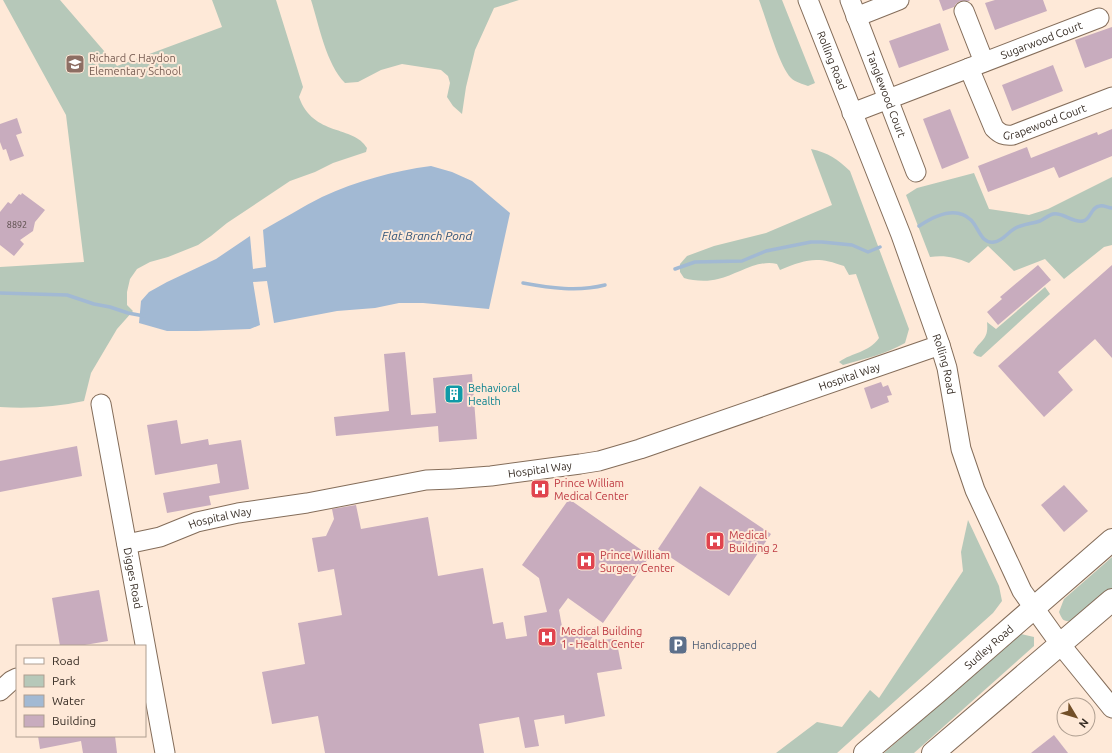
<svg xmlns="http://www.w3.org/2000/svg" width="1112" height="753" font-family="Ubuntu,sans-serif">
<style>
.green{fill:#b6c8b9}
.water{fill:#a2b9d3}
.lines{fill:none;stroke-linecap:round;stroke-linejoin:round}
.stream{stroke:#a2b9d3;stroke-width:3.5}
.building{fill:#c8acbe}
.minor-casing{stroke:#846d5a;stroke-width:21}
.major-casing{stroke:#846d5a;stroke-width:24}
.minor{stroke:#fff;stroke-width:19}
.major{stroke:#fff;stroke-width:22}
.labels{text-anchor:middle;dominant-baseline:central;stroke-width:4;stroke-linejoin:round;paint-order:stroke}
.number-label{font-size:9px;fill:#5b4d4b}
.street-label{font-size:11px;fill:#372d25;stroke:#fee9d8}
.education-label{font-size:11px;fill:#785e54;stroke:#fee9d8;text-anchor:start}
.culture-label{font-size:11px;fill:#0d838f;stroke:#fee9d8;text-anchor:start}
.health-label{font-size:11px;fill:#be3a42;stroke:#fee9d8;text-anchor:start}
.service-label{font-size:11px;fill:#4e5e75;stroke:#fee9d8;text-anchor:start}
.water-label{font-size:12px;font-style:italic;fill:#305379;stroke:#fee9d8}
</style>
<rect width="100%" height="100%" fill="#fee9d8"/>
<g class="green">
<path d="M3,0H60L117,66L222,27L212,0H276L303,87L299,97C313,137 354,125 367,148L366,152L333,163L315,172L290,181L227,223L211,236L198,245L168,257L150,262L137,269L130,279L127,292V305L133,311L117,329L91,373L84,401C56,407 28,409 0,407V267L84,262L66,115Z"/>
<path d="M311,0H519L494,8L475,50L466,87L462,114L453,106L447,97L450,83L448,76L441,70L402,64L381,70L358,82L345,83C326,64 319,25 311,0Z"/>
<path d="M759,0H782L815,83L808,86C803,84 795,82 791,78C779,66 766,18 759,0Z"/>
<path d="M811,149C829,153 837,159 850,171L909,329L905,343C886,354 864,359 843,365L839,362C853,352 868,353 879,338L856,274L849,275L844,266C817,256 806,259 780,270L777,264C757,259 737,275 718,279C708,282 693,281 684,278L680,272V264L687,256L714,246L766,233L832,205Z"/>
<path d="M974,173L989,209L1029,215L1048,209L1112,177V245L1104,247L1064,279L1045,259L1014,271L988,246L969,263C955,257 944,255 930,257L906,195L917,188Z"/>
<path d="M1045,287L1050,294L981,357L977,356L973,353C980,339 989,341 987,322L996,329Z"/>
<path d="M968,520L999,586L1002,601L993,613L837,753H776L817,722L842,727L870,690L879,698L963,571L961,552Z"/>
<path d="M1112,557V591L1071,621C1063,622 1062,619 1059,612L1064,599Z"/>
<path d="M1021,634L1034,637V646L914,753H884Z"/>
</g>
<path class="water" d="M431,166L452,172L472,181L510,213L489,309L423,303H399L375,308L337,311L274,323L267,281L253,282L260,325L250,329L197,331H167L139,323L141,301L149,292L167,282L216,259L250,236L253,269L266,267L263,230C283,219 302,207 322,197C357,181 393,171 431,166Z"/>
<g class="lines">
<g class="stream">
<path d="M919,226C934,216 956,205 971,220C979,228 981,244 994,242C1003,241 1007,233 1014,229C1021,224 1031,224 1040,221C1044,219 1049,215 1053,214C1063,212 1072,223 1083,221C1091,220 1091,206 1100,206C1104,205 1108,208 1112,208"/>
<path d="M675,269L695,262L742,261L766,251L811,242H822L852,245L868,252L880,247"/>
<path d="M523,283C550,288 578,292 605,285"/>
<path d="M0,293L67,295L94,304L110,307L128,313L144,316"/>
</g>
</g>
<g class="building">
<path d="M939,0H969L970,1H960L956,4L954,7L943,11Z"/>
<path d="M995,0H1043L1047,11L995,30L985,3Z"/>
<path d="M940,23L949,50L899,68L889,41Z"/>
<path d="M1112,27V58L1085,68L1075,40Z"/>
<path d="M1053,65L1063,91L1012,111L1002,85Z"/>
<path d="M950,109L969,158L942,169L923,119Z"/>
<path d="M17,118L22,133L16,135L24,156L10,161L6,149L3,150L0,142V124Z"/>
<path d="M1112,129V156L1059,178L1054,167L988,192L978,166L1027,147L1031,158L1097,132L1098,135Z"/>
<path d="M22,193L45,210L35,222L33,231L20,240L24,244L14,256L0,245V212L8,202L11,204L19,194L21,195Z"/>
<path d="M1038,265L1051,280L998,325L987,312L1002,299L1000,297Z"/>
<path d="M1112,265V358L1095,339L1058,372L1073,390L1044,417L998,366Z"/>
<path d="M405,352L411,415L436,413L433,378L472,374L477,439L439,442L438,426L336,436L334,417L389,411L384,354Z"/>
<path d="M881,382L883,387L888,385L892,395L887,396L889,402L871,409L864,388Z"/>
<path d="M177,420L181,444L208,439L209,445L241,440L249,489L209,496L211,505L167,513L163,493L220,483L217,464L155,475L147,425Z"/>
<path d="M77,446L82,476L0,492V461Z"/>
<path d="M1064,485L1088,511L1064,532L1041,505Z"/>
<path d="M700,486L771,534L729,596L658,549Z"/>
<path d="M569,499L650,556L603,623L568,598L559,610L563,632L601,626L588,643L616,638L622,669L597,673L605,716L565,724L564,715L534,720L539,746L525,748L519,717L479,724L484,753H325L318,716L272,724L262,672L305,664L298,623L342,615L334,569L318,572L312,538L326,536L334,519L332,509L356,505L361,529L428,517L438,576L483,568L493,624L503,622L506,639L527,636L524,616L547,612L539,578L522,565Z"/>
<path d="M99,590L108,641L79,646H60L52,598Z"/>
<path d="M1054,735L1068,753H1031Z"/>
<path d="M38,736H115L117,753H83L81,741L40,749Z"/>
</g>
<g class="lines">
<defs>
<g id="minor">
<path id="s1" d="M808,0L901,235L940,345L947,368L961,449L975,490L1022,591L1060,644L1112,708"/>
<path id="s2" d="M850,0L916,172"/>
<path d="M964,11L984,62"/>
<path d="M856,17L899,0"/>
<path id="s3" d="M969,68L994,128C1000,134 1004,136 1013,135L1112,97"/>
<path id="s4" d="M852,113L1099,18"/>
<path id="s5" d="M101,404L165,753"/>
<path id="s6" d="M127,544L160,537L197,522L238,513L307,503L426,480L452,479L491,476L580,464L599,461L640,449L940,345"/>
<path d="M0,691L11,681L17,678"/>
</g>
<g id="major">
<path id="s7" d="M865,753L936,693L1112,540"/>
<path d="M933,753L1112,600"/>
</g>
</defs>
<use href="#minor" class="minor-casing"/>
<use href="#major" class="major-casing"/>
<use href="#minor" class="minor"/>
<use href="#major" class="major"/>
</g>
<defs>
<symbol id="school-square" viewBox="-11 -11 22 22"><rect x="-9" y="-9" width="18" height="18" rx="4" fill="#8d6e63" stroke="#fee9d8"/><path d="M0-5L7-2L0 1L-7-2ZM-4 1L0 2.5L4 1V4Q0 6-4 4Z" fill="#fff"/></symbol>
<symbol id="building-square" viewBox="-11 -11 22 22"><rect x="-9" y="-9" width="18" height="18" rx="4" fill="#0f9aa8" stroke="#fee9d8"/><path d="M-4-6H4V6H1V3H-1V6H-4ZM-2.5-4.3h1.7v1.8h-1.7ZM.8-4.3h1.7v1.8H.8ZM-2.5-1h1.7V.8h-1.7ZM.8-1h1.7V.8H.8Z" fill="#fff"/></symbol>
<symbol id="hospital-square" viewBox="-11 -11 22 22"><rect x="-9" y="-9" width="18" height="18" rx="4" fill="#e0444e" stroke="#fee9d8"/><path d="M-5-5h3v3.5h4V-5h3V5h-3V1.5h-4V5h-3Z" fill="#fff"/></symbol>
<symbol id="parking-square" viewBox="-11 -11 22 22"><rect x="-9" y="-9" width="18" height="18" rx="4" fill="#5c6f8a" stroke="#fee9d8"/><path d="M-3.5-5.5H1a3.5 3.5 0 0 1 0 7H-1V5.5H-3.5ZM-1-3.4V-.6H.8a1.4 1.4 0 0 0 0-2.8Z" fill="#fff"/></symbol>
</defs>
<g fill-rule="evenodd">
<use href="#school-square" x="64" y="53" width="22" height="22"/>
<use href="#building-square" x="443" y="383" width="22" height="22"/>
<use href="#hospital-square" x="529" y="478" width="22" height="22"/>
<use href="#hospital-square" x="704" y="530" width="22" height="22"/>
<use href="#hospital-square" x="575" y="550" width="22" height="22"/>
<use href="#hospital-square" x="536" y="626" width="22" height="22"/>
<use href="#parking-square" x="667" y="634" width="22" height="22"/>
</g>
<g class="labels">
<g class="number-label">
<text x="17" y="225">8892</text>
</g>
<g class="street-label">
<text stroke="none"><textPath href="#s4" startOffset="203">Sugarwood Court</textPath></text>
<text stroke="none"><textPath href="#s1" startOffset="65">Rolling Road</textPath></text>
<text stroke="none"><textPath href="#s2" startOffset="101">Tanglewood Court</textPath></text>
<text stroke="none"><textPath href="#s3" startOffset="120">Grapewood Court</textPath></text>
<text stroke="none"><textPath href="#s1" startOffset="389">Rolling Road</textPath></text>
<text stroke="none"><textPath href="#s6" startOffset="745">Hospital Way</textPath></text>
<text stroke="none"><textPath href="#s6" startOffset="421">Hospital Way</textPath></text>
<text stroke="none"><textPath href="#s6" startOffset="97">Hospital Way</textPath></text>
<text stroke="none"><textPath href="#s5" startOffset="177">Digges Road</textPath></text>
<text stroke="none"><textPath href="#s7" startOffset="163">Sudley Road</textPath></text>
</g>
<g class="education-label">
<text x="89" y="58">Richard C Haydon<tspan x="89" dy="13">Elementary School</tspan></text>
</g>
<g class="culture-label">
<text x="468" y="388">Behavioral<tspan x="468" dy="13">Health</tspan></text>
</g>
<g class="health-label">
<text x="554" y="483">Prince William<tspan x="554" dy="13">Medical Center</tspan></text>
<text x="729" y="535">Medical<tspan x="729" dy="13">Building 2</tspan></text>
<text x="600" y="555">Prince William<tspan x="600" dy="13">Surgery Center</tspan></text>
<text x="561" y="631">Medical Building<tspan x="561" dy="13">1 - Health Center</tspan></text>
</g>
<g class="service-label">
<text x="692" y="645">Handicapped</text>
</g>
<g class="water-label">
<text x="427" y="235">Flat Branch Pond</text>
</g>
</g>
<rect x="16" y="645" width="130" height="92" fill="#fee9d8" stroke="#ae9e90"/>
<rect x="24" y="658" width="20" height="6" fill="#ffffff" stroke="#ae9e90"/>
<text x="52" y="665" font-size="12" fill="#372d25">Road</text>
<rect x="24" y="675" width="20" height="12" fill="#b6c8b9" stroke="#ae9e90"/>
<text x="52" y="685" font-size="12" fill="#372d25">Park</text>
<rect x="24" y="695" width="20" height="12" fill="#a2b9d3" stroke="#ae9e90"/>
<text x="52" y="705" font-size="12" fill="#372d25">Water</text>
<rect x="24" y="715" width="20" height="12" fill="#c8acbe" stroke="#ae9e90"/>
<text x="52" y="725" font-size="12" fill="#372d25">Building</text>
<g transform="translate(1076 717) rotate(128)"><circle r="19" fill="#fee9d8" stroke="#ae9e90"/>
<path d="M0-3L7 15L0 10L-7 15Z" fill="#724f28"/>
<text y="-6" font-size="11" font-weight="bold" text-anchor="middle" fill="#372d25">N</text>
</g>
</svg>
